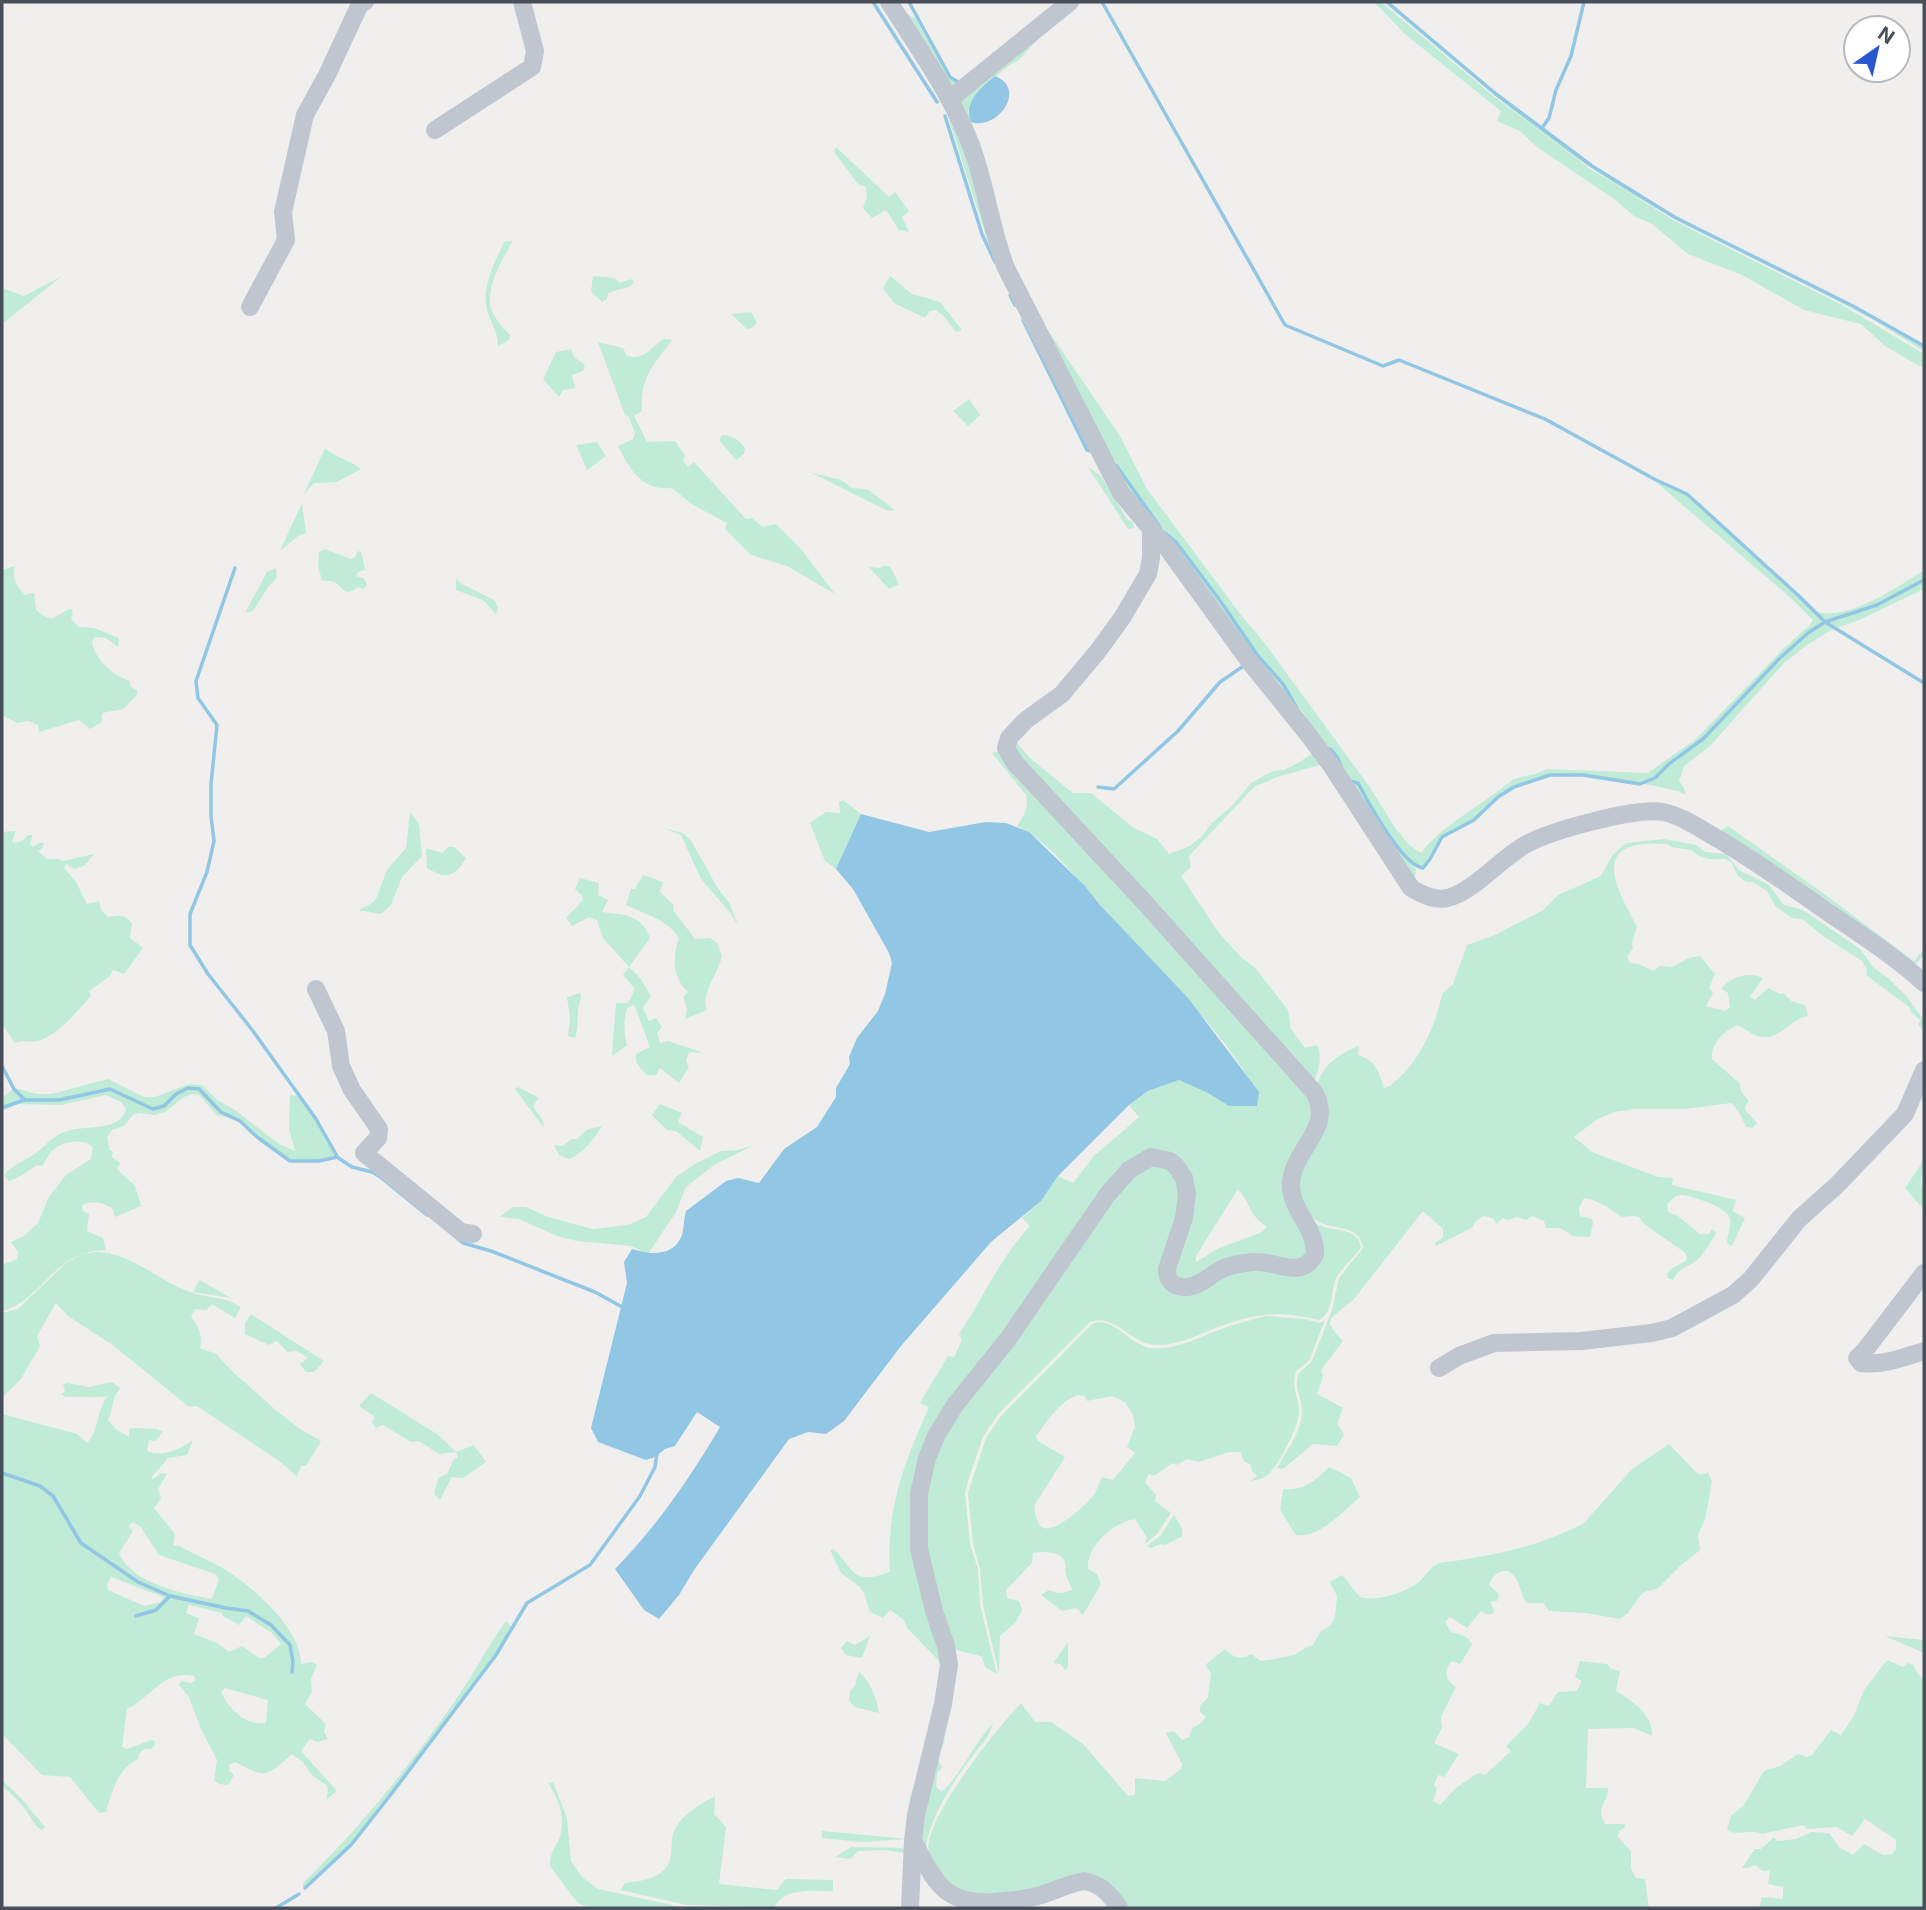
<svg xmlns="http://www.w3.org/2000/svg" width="1926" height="1910" font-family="Inter,sans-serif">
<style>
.green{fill:#c0ebd7;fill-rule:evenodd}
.water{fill:#91c6e4}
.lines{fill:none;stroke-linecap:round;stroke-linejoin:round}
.stream{stroke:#91c6e4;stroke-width:3.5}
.minor{stroke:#c0c6cf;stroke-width:18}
</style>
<rect width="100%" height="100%" fill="#f1efee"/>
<g class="green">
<path d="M1072,2H1082L1038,39L1019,60L1010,65L992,79L973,98L968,111L980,147L1002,236L1021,284L1043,323L1120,436L1147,489L1241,615L1263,641L1369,786L1396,829L1409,845L1421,853C1445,822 1482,806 1512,780C1524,775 1535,776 1546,769L1648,773L1696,739L1784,648L1809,626L1813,620L1793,600L1656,482L1686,495L1799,597L1822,622L1778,658L1702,738L1655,777L1640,783L1583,774H1550L1514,786L1497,796L1474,819L1441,836L1423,867L1417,866C1393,843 1374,812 1359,782L1351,780L1345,774L1338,756L1322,742L1284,684L1258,655L1222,602L1177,542L1164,530L1108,451L1103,450L1163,532L1175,543L1220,603L1257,657L1283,685L1300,715L1321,743L1336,758L1343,775L1350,782L1357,784C1373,814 1391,844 1416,869L1414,885L1320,746L1251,660L1117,481L1102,451L1096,433L1027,305L999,243L975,150L959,112L958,107L962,95L975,83Z"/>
<path d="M1374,2H1381L1492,95L1590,169L1675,221L1842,305L1924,354V366H1919L1885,346L1861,324L1804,310L1742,275L1688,254L1652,224L1634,216L1614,199L1537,147L1520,131L1497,121L1501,111L1406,35Z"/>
<path d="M1384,2H1387L1496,94L1592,166L1634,193L1924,347V351C1897,335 1870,317 1842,302C1774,265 1702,236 1635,196C1547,144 1462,68 1384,2Z"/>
<path d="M903,12L915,18L950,79L960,83L955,90Z"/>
<path d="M953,115L1008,288L986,236L948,116Z"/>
<path d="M836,147L889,197L895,192L909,211L902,217L909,232L899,230L886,210L872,218L863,208L867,197L866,187L858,184L834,152Z"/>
<path d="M513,241C502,258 482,294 493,313C497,321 504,329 510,335L509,340L498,346C498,333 492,325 488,313C480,289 494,264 504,242Z"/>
<path d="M62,276L2,324V288L24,296Z"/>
<path d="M593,276L615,278L619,283L632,279L634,282L631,286L608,293L607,299L602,302L591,292Z"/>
<path d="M890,276L912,294L940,302L962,330L956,332L944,316L936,310L930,311L925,318L894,303L883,288Z"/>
<path d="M751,312L757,323L752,328L747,329L731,314Z"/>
<path d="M663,339L672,340C653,366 640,377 642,411L634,416L647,442L675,441L685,456L683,461L688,467L694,462L746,519L752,518L762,527L776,524L801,549L835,594L787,566L751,555L725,529L727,523L693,505L672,488C642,491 630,470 618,446L633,439L635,433L629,417L625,415L598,342L623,348L627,356C643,361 651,348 663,339Z"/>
<path d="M571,349L574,357L585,365L583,371L572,375L575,388L563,390L559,397L543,379L556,352Z"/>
<path d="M969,399L980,415L968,426L953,411Z"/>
<path d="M722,435C732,436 740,439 745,449L744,454L736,460L719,440Z"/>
<path d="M597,442L606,456L587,470L576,445Z"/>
<path d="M325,448C336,458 350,460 361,469L337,482L314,483L304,494Z"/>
<path d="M1088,467L1101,476L1127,519L1133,522L1134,528L1128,529Z"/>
<path d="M810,472L841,480L852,488L867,489L895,510L888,511Z"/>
<path d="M302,503L306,533L298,536L280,551Z"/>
<path d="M1156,543H1160L1167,550L1248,662L1244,664L1168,556L1159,552L1153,578L1134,605L1120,631L1077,686C1066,712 1026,717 1017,743L1031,759L1073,793H1091L1134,828L1157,839L1169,854L1190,846L1202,836L1212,823L1232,806L1251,783L1273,771L1284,770L1298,763L1317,750L1410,889L1430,899H1447L1443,904L1420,899L1409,891L1323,764L1277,777L1254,787L1189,856L1191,867L1181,876L1219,933L1240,956L1256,969L1288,1010L1291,1029L1305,1048L1317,1045C1324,1060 1316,1074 1313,1088L1274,1047L1239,1004L1148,902L1010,753L1008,744L1028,721L1063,695L1116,631L1150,575Z"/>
<path d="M325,549L351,559L355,557L358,551L361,552L365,570L358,572L356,576L364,578L367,584L364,589L357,587L353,591L346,592L335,582L322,580L318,566L319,552Z"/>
<path d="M15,566C11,578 17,587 25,595L34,593L36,610C57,627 53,614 71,609L73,613L71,619L79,627L94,628L119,638L118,647L106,638L95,637L92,642C96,661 112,674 129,681L131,687L137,690V695L123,709L102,713V722L90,729L79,720L39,732L38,725L28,721L17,723L2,715V570Z"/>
<path d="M884,566H890L899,584L889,589L869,567L880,568Z"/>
<path d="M276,568L277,578L268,587L253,611L245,613L267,572Z"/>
<path d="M1924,570V579L1876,605L1825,621L1814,611C1845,623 1898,587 1924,570Z"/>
<path d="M456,578L460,583L494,600L498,608L496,614L483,600L456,590Z"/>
<path d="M1924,581V589L1857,621L1836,628L1827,623L1877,607Z"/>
<path d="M1825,624L1833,629L1810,643L1785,662L1710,746L1684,766L1679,781L1684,788L1686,795L1678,791L1645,784C1658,779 1664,770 1675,762C1709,736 1739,704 1768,673C1786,655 1802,637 1825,624Z"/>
<path d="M1004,750L1319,1106L1292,1169L1313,1254L1286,1267L1173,1282L1185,1177L1144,1158L967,1388L917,1494L947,1665L908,1839L861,1842L822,1838V1831L908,1839L910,1798L932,1729L942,1671L940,1662L907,1628L904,1620L890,1610L883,1618L870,1612L864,1593L860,1587L841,1573L830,1550L834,1549C856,1573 854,1585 890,1572C886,1508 904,1464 929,1407L920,1403L948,1356L954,1357L962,1340L959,1334C983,1298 1000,1258 1030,1226L1022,1218L1041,1201L1058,1176L1073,1183L1094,1156L1139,1117L1129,1105L1148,1091L1179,1080L1208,1093L1229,1106H1257C1253,1094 1251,1081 1244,1071C1204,1010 1150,961 1101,906C1078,880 1049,841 1017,826C1024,816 1029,808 1026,795L992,753ZM1238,1189C1251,1204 1248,1214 1267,1227L1260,1233L1219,1248L1196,1262V1256Z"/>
<path d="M843,800L861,814L836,869L825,861L810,823L826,812L840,813L839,802Z"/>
<path d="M410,812L419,824L422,856L402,877L391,905L381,914L358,910L371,904L376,899L387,870L406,848Z"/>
<path d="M1728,826L1823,893L1914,961L1924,949V955L1914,966L1714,835Z"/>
<path d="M663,828L683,833L692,842L717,887L730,904L738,925L728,910L701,879L681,835Z"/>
<path d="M16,831L12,841L14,843L22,841L28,835H32L30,844L33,847L39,843H44L42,849L38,851L47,859H59L63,861L94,854L84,866L74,869L66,864L64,868L76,882L87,904L99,901L101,910L108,917C118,915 125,914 132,923L130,938L143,948L124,974L113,970L110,976L89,991L91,996C77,1011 59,1035 38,1041C29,1043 23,1039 15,1043L2,1024V832Z"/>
<path d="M1664,839L1696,845L1705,852L1726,854L1739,870L1769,885L1784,905L1803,910L1860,949L1874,968L1888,978L1907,997L1924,1020V1031L1918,1025L1920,1020L1911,1012L1909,1007L1866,975L1867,969L1862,961L1823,936L1802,919L1792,918L1775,906L1767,891L1753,882H1746L1738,876L1731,862L1725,859H1709L1697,855L1691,850L1671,847L1667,844C1656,844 1644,843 1633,846C1593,856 1627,906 1637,927L1632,943L1633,948L1627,957L1630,963L1639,964L1653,971L1660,966L1672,967L1689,958L1700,956L1715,974L1709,988L1713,993L1706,1006L1725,1011L1730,1007L1728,993L1721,989C1730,977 1749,971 1763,978L1750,997L1755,1000L1768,988L1780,994L1783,993L1791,1001L1805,1005L1808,1016C1789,1019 1779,1043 1757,1036C1750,1033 1744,1028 1737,1025C1725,1030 1710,1045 1712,1059L1740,1084L1741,1091L1749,1101L1745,1106L1746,1111L1757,1123L1752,1128L1746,1127L1739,1112L1731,1103L1685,1109H1634L1614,1112L1596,1120L1574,1137L1592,1152L1658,1177L1673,1178L1672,1185L1736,1200L1732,1211L1745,1218L1732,1246L1727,1243C1727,1235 1732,1226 1730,1219C1726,1206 1696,1198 1683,1195C1676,1195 1671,1199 1667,1205L1668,1212L1678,1216L1700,1234H1709L1712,1229L1716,1232C1714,1238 1701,1258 1696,1261C1685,1268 1679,1268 1673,1280L1668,1278L1667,1274L1672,1268L1686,1261L1687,1257L1684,1252L1644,1224L1639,1217L1634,1216L1622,1217C1609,1208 1600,1201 1584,1198L1579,1208L1580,1216L1592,1219L1593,1223L1590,1237L1573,1236L1560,1228H1546L1544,1221L1532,1216L1526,1220L1517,1217L1508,1220L1503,1218L1496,1224L1493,1218L1483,1216L1475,1222L1473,1227L1436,1246L1435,1243L1443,1237V1229L1423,1211L1353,1300L1331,1318L1330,1324L1333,1330L1343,1341L1321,1370L1323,1376L1317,1394L1343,1408L1337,1424L1344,1434L1337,1446L1313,1444L1283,1469L1277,1468C1286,1452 1302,1431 1302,1411C1302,1397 1293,1388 1299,1373L1311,1362L1314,1356L1332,1310L1339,1278L1363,1248C1360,1226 1340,1230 1324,1224C1313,1220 1300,1207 1295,1197C1300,1179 1305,1162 1308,1144C1315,1098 1308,1065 1359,1046L1358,1055C1376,1060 1379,1073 1384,1088L1390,1086C1418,1064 1435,1029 1442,994L1453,984L1467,945L1495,935L1543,910L1558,895L1601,876L1613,854L1626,843Z"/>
<path d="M448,847H454L466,858C455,877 446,880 427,868L426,848L442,853Z"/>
<path d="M643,875L663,882L660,892L674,905L673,910L695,939L710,938L717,943L722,956C719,972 700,994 707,1010L685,1019L687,1008L683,997L688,992C672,977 672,958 679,938C668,920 645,914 626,905L631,889H635Z"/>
<path d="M580,878L599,883L598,895L608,900L602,912C625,915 641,914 650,938L629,967L641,979L651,996L643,1008L649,1021L656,1018L662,1027L657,1033L660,1043L668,1041L704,1053L689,1052L686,1061L689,1067L679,1083L660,1068L656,1075H646L636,1062V1054L650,1047L634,1004L627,1008C623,1022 624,1032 627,1045L612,1056L616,1003H628L635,989L623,975L629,967L603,938L597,920L589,917L572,926L566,918L583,900V897L575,889Z"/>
<path d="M580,993L581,999C575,1011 580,1025 575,1038L568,1036L570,1018L567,997Z"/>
<path d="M108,1079L144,1097H155L189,1084L202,1085L216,1099L235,1110L279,1144L295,1151L289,1129L290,1095L299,1096L316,1119L336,1157L319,1160H291L257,1137L241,1120L222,1111L199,1088C174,1087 172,1105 156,1107C140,1109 127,1091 111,1089C99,1087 76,1096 63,1098C50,1100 37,1099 24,1099L15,1088L37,1094H51Z"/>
<path d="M518,1087L539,1098L533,1106L543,1121L544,1128L515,1089Z"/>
<path d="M13,1089L23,1099L2,1107V1098Z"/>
<path d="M189,1089L199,1090L221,1112L240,1121L217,1115L199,1095L192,1094L184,1097L165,1112L155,1115L139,1113L133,1115L124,1126L112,1130L107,1137L110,1150L113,1152L112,1157L120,1163L117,1169L135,1186L141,1206L115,1217L112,1208C102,1202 93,1200 82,1205L83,1211L89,1214L87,1231L103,1238L106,1250C52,1251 44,1300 2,1311V1265L17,1259L18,1252L11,1242L24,1236L38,1223L49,1197L66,1175L91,1159L93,1148C85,1137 61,1141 52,1151C48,1155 46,1161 42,1166L36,1165C28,1172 18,1178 9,1181L4,1175C12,1165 25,1161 36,1153C46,1145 54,1135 67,1131C84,1125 121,1132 126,1109L121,1102L106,1095L61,1105L12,1104L24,1100H60L110,1090L153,1109L164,1107L176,1095Z"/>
<path d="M660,1104L682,1113L678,1122L703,1137L700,1151L676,1131L667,1130L652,1115Z"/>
<path d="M602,1126C593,1140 584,1153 569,1159L559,1155L554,1145L563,1146L571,1139H577L588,1129Z"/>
<path d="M754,1145L714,1165L686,1187L676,1212L648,1254L631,1246L577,1241L557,1236L519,1219L499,1217L513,1207H526L548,1217L593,1229L628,1225L646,1217L676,1177L695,1164L721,1151L738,1150Z"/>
<path d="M1152,1159L1182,1179L1171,1285L1224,1270L1314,1260L1299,1208C1305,1213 1311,1220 1317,1224C1332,1233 1357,1225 1361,1247C1354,1259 1341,1267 1336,1279C1330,1293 1334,1312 1319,1320C1287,1311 1256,1313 1224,1325C1203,1332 1181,1345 1158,1345C1132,1346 1115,1312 1090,1322L998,1414L983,1437L968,1481L965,1493L970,1544L978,1569L980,1605L997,1674L985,1667L982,1657C971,1652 956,1652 948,1646L920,1517L939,1435L1108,1196Z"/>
<path d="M1924,1160L1921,1182L1924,1192V1210L1905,1188Z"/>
<path d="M96,1252C131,1252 161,1283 193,1293C210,1298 226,1297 241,1307L235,1318L212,1304L206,1310L195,1309L191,1317C199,1327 203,1336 200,1348L216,1354L235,1374L277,1411L300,1429L321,1441L306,1466H301L297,1477L282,1463L197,1406L189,1407L114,1346L68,1316L56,1303L37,1336L40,1346L21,1379L2,1398V1313L18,1309L66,1263L82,1254Z"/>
<path d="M200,1280L231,1298L193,1292Z"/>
<path d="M251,1314L324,1361L314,1372H306L300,1364L308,1358L297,1351L287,1352L277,1341L269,1345L245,1334V1323Z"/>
<path d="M1266,1316L1304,1319L1320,1323L1325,1320L1309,1361L1296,1371C1290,1392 1301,1398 1299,1414C1297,1429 1278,1468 1266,1476C1261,1480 1256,1480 1250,1481L1257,1476L1252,1471L1251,1465L1244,1461L1241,1452H1229L1199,1462L1187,1459L1177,1465L1173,1463L1154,1476L1149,1474L1145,1482L1156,1495L1155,1501L1171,1513L1157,1534L1145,1544L1147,1538L1135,1519C1114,1522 1086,1546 1088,1569L1097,1574L1101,1584L1083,1615L1076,1608L1062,1611L1041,1595L1049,1590C1057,1594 1063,1594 1072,1590C1071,1584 1067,1580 1066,1574C1065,1570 1066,1566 1065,1562C1061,1551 1043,1551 1033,1553L1032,1563L1006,1590L1007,1598L1019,1601L1022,1610L1016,1622L1000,1636L999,1674L983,1605L980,1569L973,1544L968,1493L986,1438L1001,1416L1092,1324C1113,1315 1130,1345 1150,1348C1175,1351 1202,1336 1224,1328C1238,1323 1252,1320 1266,1316ZM1078,1395L1085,1396L1087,1401L1112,1396L1125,1402L1133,1415L1135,1427L1127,1447L1135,1453L1113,1480L1102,1477C1099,1483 1097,1491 1092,1497C1085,1506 1053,1535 1042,1527C1036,1523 1035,1512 1034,1506L1065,1457L1038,1441L1036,1436C1046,1423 1061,1399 1078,1395Z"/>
<path d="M112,1382L120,1388C111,1399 114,1408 108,1420L116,1429L129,1437V1429L133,1428L157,1429L163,1432L155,1441L149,1440L147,1451C163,1458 180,1449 193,1440L187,1455L168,1458L151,1478L153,1479L161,1473L167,1474L158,1489L161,1498L154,1508L175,1534L173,1546H180C194,1555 210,1560 224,1569C253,1587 301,1628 301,1664L311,1662L317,1665L311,1679L312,1691L305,1704L326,1724L324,1732L328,1739L317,1742L310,1739L301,1751L337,1791L326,1800L328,1790L326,1785L312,1775L303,1762L292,1754C266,1777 267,1779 235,1762L229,1765V1771L234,1775L228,1785L219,1784L214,1780L217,1760L201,1729L189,1697L179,1685L181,1681L191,1683L196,1680L194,1676C163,1669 151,1698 127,1709L122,1747L127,1749L151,1740L155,1741V1745L151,1749H144L139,1754L138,1759C118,1768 112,1791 106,1812L99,1813L70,1777L42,1775L2,1734V1414L77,1434L87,1443C100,1430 96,1409 108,1396C94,1399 80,1396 66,1397L61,1394L65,1391L63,1385L67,1383L89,1387ZM132,1522L140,1526L159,1555L215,1574L219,1579L212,1599C183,1594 132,1584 119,1553L133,1531L129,1527ZM111,1577L163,1597L161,1602L144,1606L108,1590L107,1584ZM189,1605L222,1613L223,1616L239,1625L246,1616L272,1633L281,1644L264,1658H259L242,1646L229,1652L217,1643L194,1634L199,1618L186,1613ZM225,1688L268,1700L266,1723C245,1726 229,1709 221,1692Z"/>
<path d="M371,1393L437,1434L456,1452L474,1445L486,1462L463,1478L452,1477L440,1500L434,1494L438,1478L447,1474L454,1459L458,1458L456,1452L439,1454L419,1441L411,1442L383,1425L376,1428L372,1422L375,1417L359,1406Z"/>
<path d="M1669,1444L1697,1473L1701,1475L1708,1472L1712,1482L1705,1519L1698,1535L1700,1550L1680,1566L1657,1589L1646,1591L1639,1597L1628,1613L1620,1619L1585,1613L1549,1611L1543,1603H1527C1519,1595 1519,1565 1500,1572C1494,1574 1491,1580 1489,1585L1499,1594L1497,1601L1490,1602L1494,1610L1493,1614H1486L1481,1611L1467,1628L1450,1617L1445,1622L1452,1633C1461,1634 1469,1636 1472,1645L1460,1664L1452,1661C1443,1670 1445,1680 1456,1687L1441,1717L1442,1728L1434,1743L1459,1754L1444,1777L1438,1775L1434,1785L1437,1789L1433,1801L1440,1805L1457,1787L1478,1773L1485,1775L1511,1751L1506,1746L1528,1724L1540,1703L1549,1706L1558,1692L1577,1691L1582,1681L1575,1677L1580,1661L1607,1664L1611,1669L1620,1671L1616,1691C1633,1701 1653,1715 1652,1736L1634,1728L1588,1729L1586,1788H1608C1608,1804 1595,1806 1605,1824H1625V1827L1619,1831L1618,1837L1631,1851V1869L1636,1878L1645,1879L1649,1908H1123L1107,1888L1008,1898L951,1890C944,1879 932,1865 929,1853C920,1823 1000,1725 1021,1703L1035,1722H1051L1083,1744L1128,1796L1135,1795V1778L1165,1781L1181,1769L1182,1764L1166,1733L1174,1731L1182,1740L1189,1737L1192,1728C1196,1727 1204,1721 1206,1717L1200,1712V1706L1208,1697L1211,1673L1205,1665L1225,1649C1235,1658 1239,1661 1251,1654L1261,1661L1269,1660L1294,1655L1307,1647L1313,1645L1321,1631L1331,1625L1335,1617L1337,1596L1330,1582L1342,1575L1360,1597C1378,1602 1404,1593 1419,1582C1426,1575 1430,1567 1439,1563C1492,1556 1536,1548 1584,1523L1632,1469Z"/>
<path d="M1329,1467L1351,1478L1360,1497C1343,1511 1319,1539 1296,1535L1280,1510L1283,1489C1304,1491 1315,1481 1329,1467Z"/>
<path d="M1174,1515L1182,1528V1536L1166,1545L1160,1544L1151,1548L1147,1546L1160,1536Z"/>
<path d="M506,1621L511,1626L495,1655L392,1792L350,1844L304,1888L303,1886V1883C362,1826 410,1765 457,1698C474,1673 488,1646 506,1621Z"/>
<path d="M870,1636L862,1658L846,1655L841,1648L847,1641L855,1645Z"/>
<path d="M1885,1636L1924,1640V1653Z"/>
<path d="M1068,1642V1667L1065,1670L1060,1664L1053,1663Z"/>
<path d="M1887,1660L1903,1667L1908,1663L1913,1665L1918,1674L1924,1679V1908H1759L1762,1897L1783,1899V1887L1768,1884L1770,1870L1763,1871L1755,1865L1748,1868H1742L1755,1849H1761L1774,1837L1777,1841L1796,1839L1811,1832L1829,1833L1839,1847L1853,1855L1864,1844L1883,1855L1892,1854L1896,1849V1840L1865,1819L1852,1836L1837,1827L1807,1829L1803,1825L1762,1834C1751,1828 1739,1837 1727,1830L1731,1816L1744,1805L1764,1771L1780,1766L1798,1754L1807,1757L1812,1755L1831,1730L1841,1735L1854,1716L1864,1690Z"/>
<path d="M859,1671C871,1684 876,1695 879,1713L854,1707L849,1700L850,1691L855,1685Z"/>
<path d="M993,1723C990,1737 979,1747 970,1759C951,1785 929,1819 925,1851L920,1848L918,1816L940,1727L945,1740L937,1760L942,1767L937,1773L936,1787L942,1792C961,1774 974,1744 993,1723Z"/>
<path d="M2,1780L21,1798L45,1827L42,1830L37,1827L22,1805L2,1785Z"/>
<path d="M553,1782L567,1818L571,1861L582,1877L598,1889L686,1908H594L582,1905L576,1901L550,1866C549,1855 555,1848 559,1839C567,1819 559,1800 548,1783Z"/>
<path d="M715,1796L714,1814L726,1827L719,1884L777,1890L786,1879L833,1880V1891C812,1891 786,1887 774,1907L687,1905L620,1890L625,1883C644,1881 670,1877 671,1853C672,1843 671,1836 676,1827C685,1812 701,1804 715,1796Z"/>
<path d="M851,1847L911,1848V1854L884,1850L858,1851L850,1859L835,1857Z"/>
</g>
<g class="water">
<path d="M995,76C1028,89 997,131 971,122C963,102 981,88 995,76Z"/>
<path d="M861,814L929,832L986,822L1006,823L1029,832L1084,885L1100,905L1188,998L1259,1092L1257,1106H1229L1208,1093L1179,1080L1148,1091L1129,1105L1058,1176L1041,1201L991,1242L901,1346L844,1421L826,1434L808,1432L789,1439L694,1570L679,1595L659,1619L644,1610L615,1569C657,1526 690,1478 720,1427L697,1412L675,1446L665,1449L655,1457L646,1460L598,1442L591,1428L627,1283L624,1262L632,1249C650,1255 674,1257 682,1235C684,1228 684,1218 686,1211L726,1181L738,1178L759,1183L784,1149L817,1127L836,1097V1088L850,1064L849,1057L857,1038L878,1011L885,994L892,963L889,953L853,889L836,869Z"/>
</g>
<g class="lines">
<g class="stream">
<path d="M873,2L937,102"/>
<path d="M909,2L950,77L958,82L962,81"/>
<path d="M1102,2L1285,325L1383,366L1399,360L1545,419L1656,480L1687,494L1800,597L1825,622L1924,683"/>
<path d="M1387,2L1496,94L1592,166L1676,218L1853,306L1924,346"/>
<path d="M945,116L982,234L995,262"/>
<path d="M1542,128L1549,118L1556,90L1571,56L1584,2"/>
<path d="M1010,295L1015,305"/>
<path d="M1023,320L1087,450L1092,451"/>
<path d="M1116,465L1160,527"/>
<path d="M1165,533L1176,542L1221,602L1258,656L1283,684L1297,708"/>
<path d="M235,568L196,681L198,698L217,725L211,784V816L214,841L207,872L190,914V945L208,974L253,1031L316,1119L337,1156"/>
<path d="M1330,749L1337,757L1341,766"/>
<path d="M1350,781L1358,783C1368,802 1402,865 1423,868L1430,859L1442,837L1474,820L1498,797L1514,787L1550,775H1583L1640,784L1655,778L1669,764L1703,739L1779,659L1808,633L1825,622L1877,605L1924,580"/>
<path d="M1098,787L1114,789L1178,731L1220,682L1245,665"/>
<path d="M2,1066L14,1089L24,1099"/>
<path d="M2,1108L24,1100H59L110,1089L153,1109L164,1106L176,1094L188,1088L199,1089L221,1112L240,1121L257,1137L290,1161H319L337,1157L352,1167L372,1172L379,1176L427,1215"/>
<path d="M458,1239L463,1243L491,1251L595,1292L624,1308"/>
<path d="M2,1473L40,1486L53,1496L81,1543L138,1582L170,1596L226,1608L248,1611L271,1625L290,1645L293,1662L292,1672"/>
<path d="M136,1616L156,1610L170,1596"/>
<path d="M305,1888L351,1845L392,1793L496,1655L527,1603L590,1565L640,1496L655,1467L657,1453"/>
<path d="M276,1908L299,1894"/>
</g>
<g class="minor">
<path d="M889,2C919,49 952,95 972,148C986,187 991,229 1006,268L1121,493L1168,549L1249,661L1307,733L1333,768L1411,888C1423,895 1437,902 1451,897C1477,888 1500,859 1525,845C1549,831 1636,807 1663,812C1683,816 1702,830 1720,840C1756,862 1791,886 1826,911C1860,934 1894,956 1924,983"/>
<path d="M950,99L1070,2"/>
<path d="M435,130L532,67L535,51L522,2"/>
<path d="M250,307L286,240L283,212L305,115L327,75L360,4L365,2"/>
<path d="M316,989L336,1031L341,1066L352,1090L379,1129L378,1138L364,1153L461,1232L473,1234"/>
<path d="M1924,1273L1866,1349L1857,1358L1861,1363C1883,1366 1904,1357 1924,1351"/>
<path d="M1439,1368L1459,1356L1494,1343L1581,1341L1652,1333L1672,1328L1733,1295L1751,1279L1799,1219L1837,1185L1905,1114L1924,1070"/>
<path d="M913,1841C935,1880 942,1905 993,1902C1007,1901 1023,1900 1037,1896C1053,1892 1067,1884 1084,1881C1101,1884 1110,1894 1119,1908"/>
<path d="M910,1908L913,1841L916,1815L943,1704L949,1665L946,1646L934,1611L919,1549V1494L927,1458L937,1434L955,1405L1008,1339L1107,1195L1129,1170L1151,1157L1170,1161L1176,1166L1184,1178L1187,1194L1184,1218L1167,1269C1167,1280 1171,1285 1182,1287C1197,1289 1210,1275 1222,1269C1232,1264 1244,1263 1255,1262C1275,1260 1302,1281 1315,1254C1316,1229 1293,1212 1291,1188C1289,1150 1336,1130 1314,1092L1146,904L1015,763L1006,748L1009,738L1026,720L1062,694L1098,651L1122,618L1148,574L1151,558V531"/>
</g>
</g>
<rect width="1926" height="1910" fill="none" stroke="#484f5a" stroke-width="7"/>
<g transform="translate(1877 49) rotate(34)"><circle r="33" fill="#ffffff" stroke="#b6b9bd" stroke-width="2"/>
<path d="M0-5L12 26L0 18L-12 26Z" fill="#2857d1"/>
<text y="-10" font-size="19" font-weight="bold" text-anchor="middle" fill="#484f5a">N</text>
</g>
</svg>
